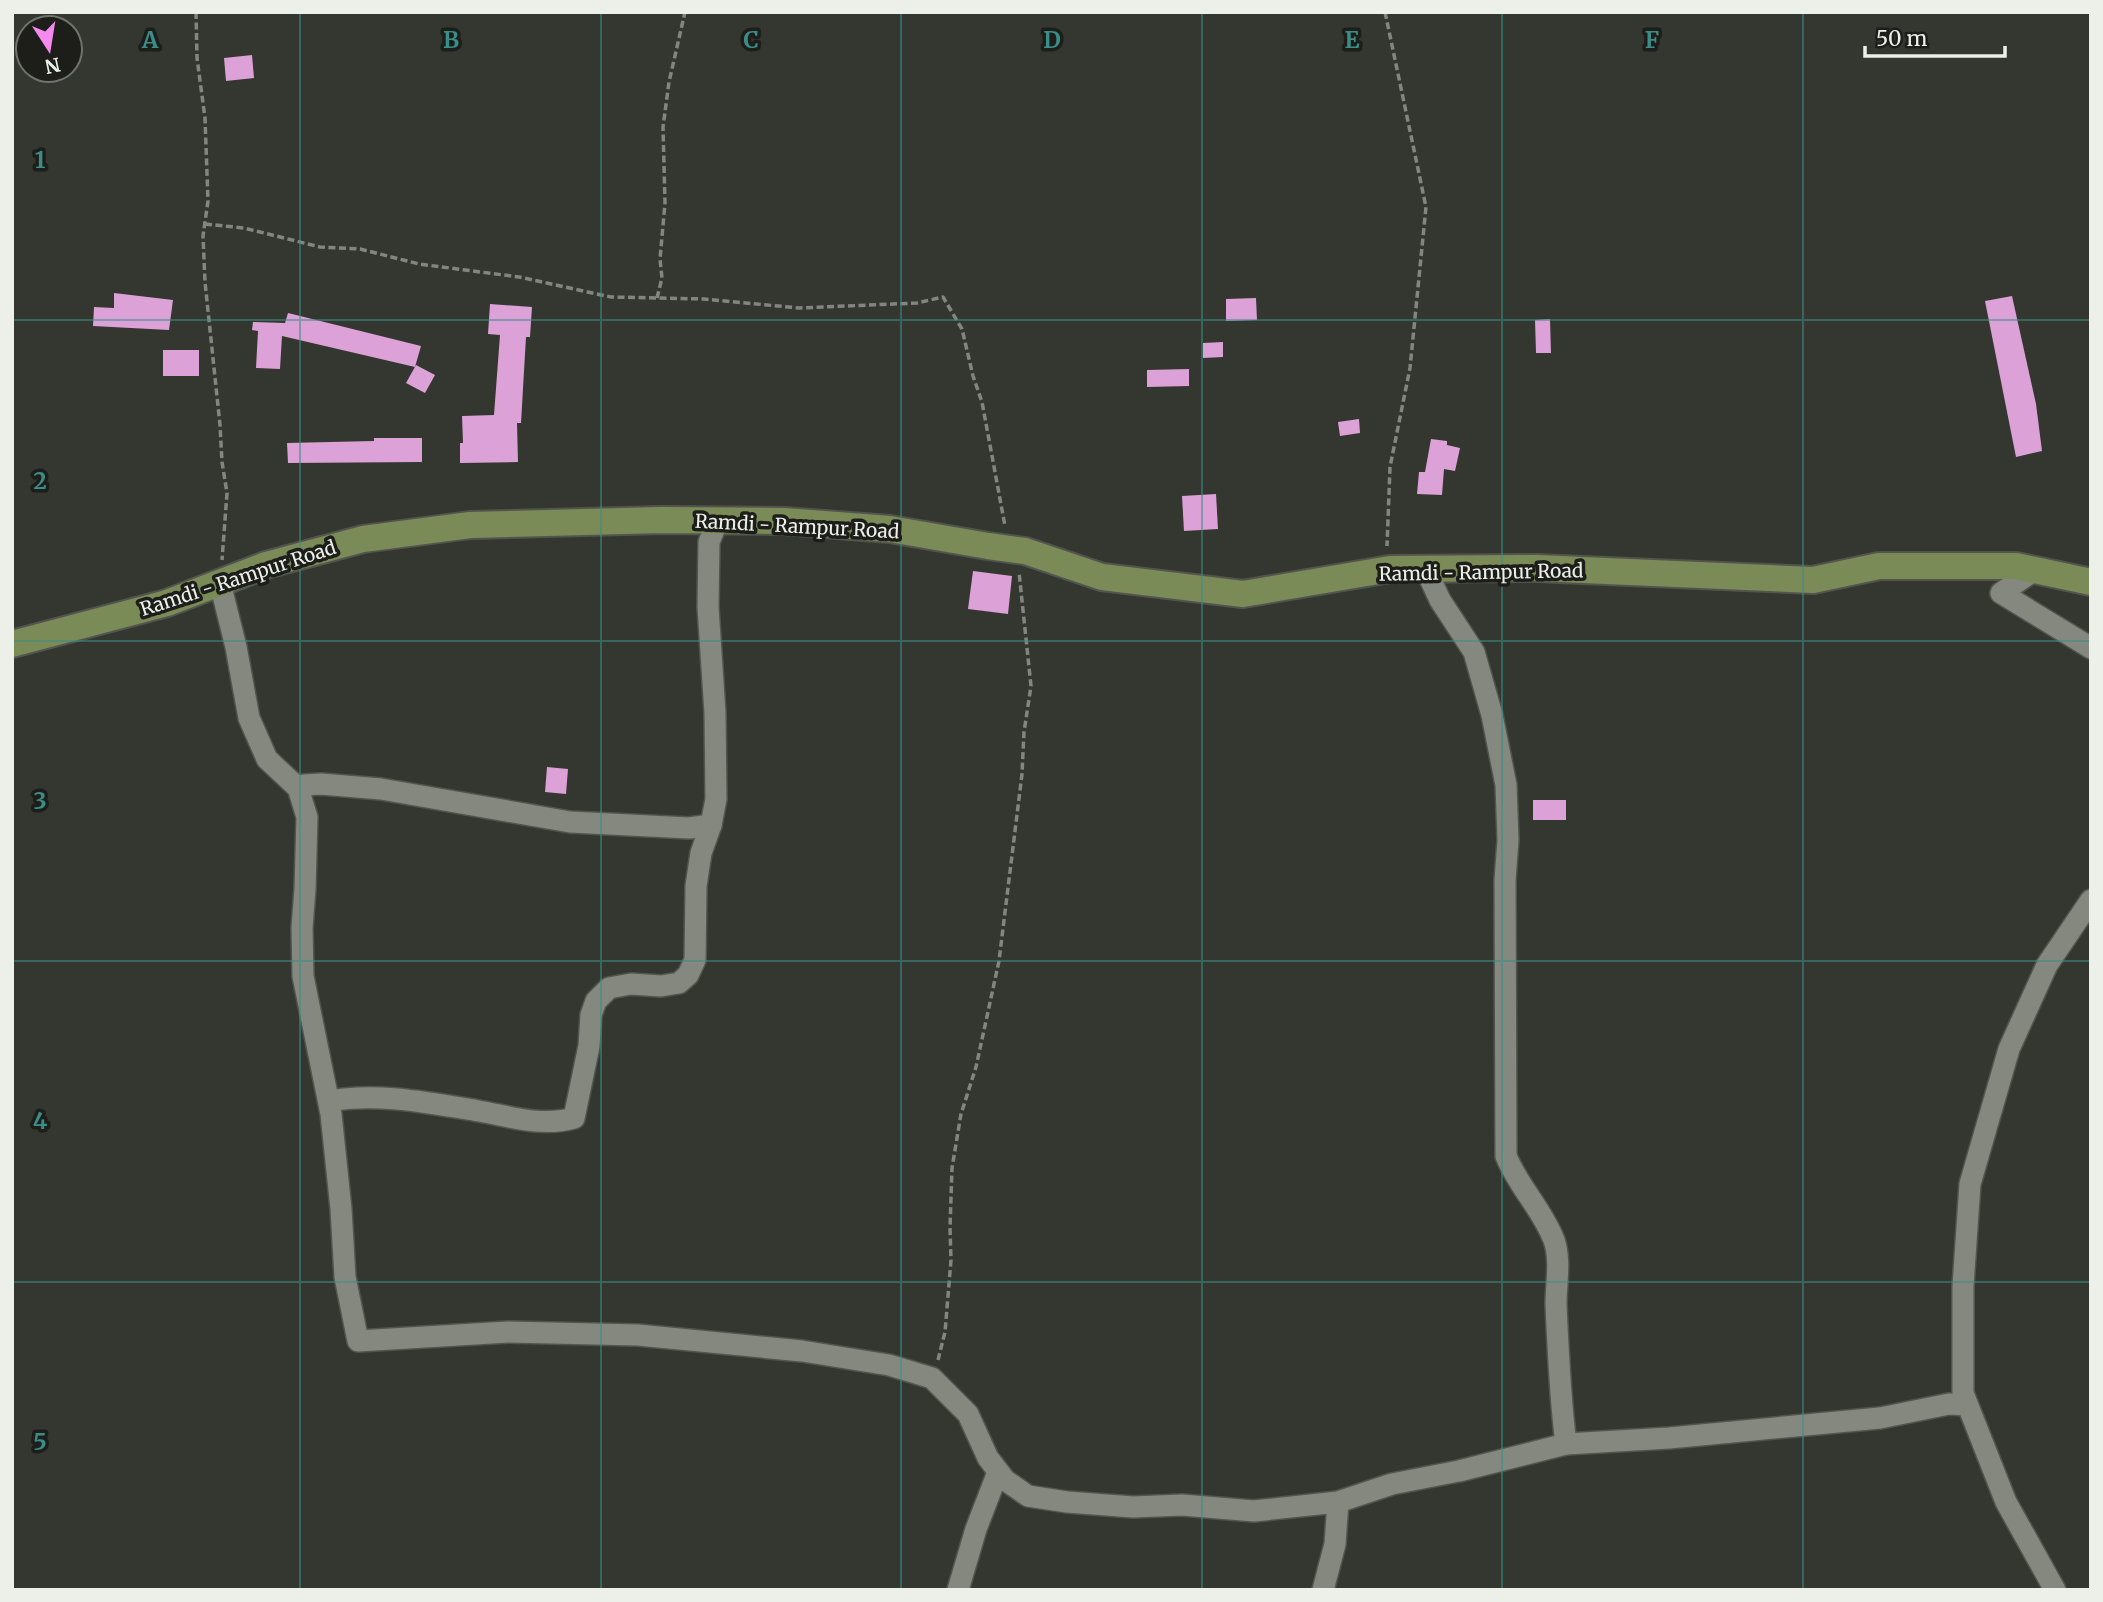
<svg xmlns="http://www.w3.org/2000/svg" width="2103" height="1602" font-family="Merriweather,serif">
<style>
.building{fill:#dca1d7}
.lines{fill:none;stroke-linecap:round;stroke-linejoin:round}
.minor-casing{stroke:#52554e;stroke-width:24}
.major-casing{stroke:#52554e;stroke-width:30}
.path{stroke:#83867f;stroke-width:3.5;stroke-dasharray:7 3.5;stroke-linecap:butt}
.minor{stroke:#84887e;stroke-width:21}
.major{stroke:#7b8b58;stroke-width:26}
.grid{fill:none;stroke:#3b8e87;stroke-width:2;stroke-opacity:0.55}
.labels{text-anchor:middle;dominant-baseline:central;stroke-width:7;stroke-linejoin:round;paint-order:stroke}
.street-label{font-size:19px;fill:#edefe9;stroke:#1d1e1a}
.grid-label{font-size:23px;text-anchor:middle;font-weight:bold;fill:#3b8e87;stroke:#1d1e1a;stroke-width:7;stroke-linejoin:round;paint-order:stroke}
</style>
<rect width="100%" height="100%" fill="#34372f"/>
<g class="building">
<path d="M252,55L254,78L226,81L224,58Z"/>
<path d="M114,293L173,300L169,330L93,326L94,307L114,308Z"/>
<path d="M2012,296L2036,404L2042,451L2016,457L1985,301Z"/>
<path d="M1256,298L1257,320L1226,321V299Z"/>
<path d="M490,304L532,307L530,337H526L521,423H517L518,462L460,463V443H463L462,416L494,415L500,335L488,334Z"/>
<path d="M288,313L421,346L415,367L282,336L280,369L256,368L258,331L252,330L253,322L285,323Z"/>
<path d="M1550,319L1551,353H1536L1535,320Z"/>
<path d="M1223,342V357L1203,358V343Z"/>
<rect x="163" y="350" width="36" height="26"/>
<path d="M416,365L435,375L425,393L406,383Z"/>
<path d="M1189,369V386L1147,387V370Z"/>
<path d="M1359,419L1360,433L1340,436L1338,422Z"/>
<path d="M374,438H422V462L288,463L287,443L374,441Z"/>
<path d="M1431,439L1447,441V445L1460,448L1455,471L1444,469L1442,495L1417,494L1419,472H1425Z"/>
<path d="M1216,494L1218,529L1184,531L1182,496Z"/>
<path d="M973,571L1012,576L1008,614L968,609Z"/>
<path d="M547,767L568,769L566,794L545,792Z"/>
<rect x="1533" y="800" width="33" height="20"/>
</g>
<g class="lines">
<defs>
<g id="minor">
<path d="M1426,570L1440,600L1474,652L1492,715L1506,785L1508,840L1505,880L1506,1156C1518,1186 1542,1209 1554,1240C1561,1260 1556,1284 1556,1304C1558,1351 1560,1398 1566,1444L1669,1438L1880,1418L1949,1404L1967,1405"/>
<path d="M2035,570L2001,593L2091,648"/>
<path d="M220,583L236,647L249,718L267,759L298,788L307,817L305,889L302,928L303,976L331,1114L341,1209L345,1277L358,1341L508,1332L638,1335L802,1351L889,1365L932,1378L968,1414L988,1458L1005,1480L1028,1496L1067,1502L1133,1507L1182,1505L1254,1511L1338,1502L1392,1484L1459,1471L1566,1444"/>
<path d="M304,785L321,784L381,789L570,822L689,828L711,825"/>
<path d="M329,1101C377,1092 431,1103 479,1111C512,1117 541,1127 574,1118L589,1046L591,1015L596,1001L609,988L631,984L661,986L679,983L688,975L695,960L696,886L701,853L711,825L716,799L715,713L708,607L709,542L718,520"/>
<path d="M958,1590L976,1529L998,1472"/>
<path d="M1323,1590L1335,1544L1338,1502"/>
<path d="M2055,1590L2006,1502L1963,1393V1286L1970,1184L2009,1049L2047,965L2091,900"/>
</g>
<path id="major" d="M12,644L167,603L266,565L363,539L470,525L662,520L784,521L890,529L988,546L1025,551L1102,577L1243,594L1390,569L1537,568L1813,580L1879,566H2016L2091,582"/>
</defs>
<use href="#minor" class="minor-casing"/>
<use href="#major" class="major-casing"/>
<g class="path">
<path d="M196,12L197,58L205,118L208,201L203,236L205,282L220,425L222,462L227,493L222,560"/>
<path d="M1385,12L1426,207L1410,368L1390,467L1387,546"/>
<path d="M205,224L244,228L320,247L360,249L419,264L519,277L611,297L704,299L799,308L917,303L943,297L962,329L973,376L982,402L1005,526"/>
<path d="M657,298L662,278L660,259L665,203L663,127L669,82L685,12"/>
<path d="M938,1360L945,1332L951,1260L950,1228L952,1168L961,1114L976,1067L999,961L1022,774L1024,732L1031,686L1019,572"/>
</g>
<use href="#minor" class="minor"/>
<use href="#major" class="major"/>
</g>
<path class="grid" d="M300,12V1590M601,12V1590M901,12V1590M1202,12V1590M1502,12V1590M1803,12V1590M12,320H2091M12,641H2091M12,961H2091M12,1282H2091"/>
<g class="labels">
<g class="street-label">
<text transform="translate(797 526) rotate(3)">Ramdi - Rampur Road</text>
<text transform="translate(1481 572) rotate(-1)">Ramdi - Rampur Road</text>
<text transform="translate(238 578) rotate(-18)">Ramdi - Rampur Road</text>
</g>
</g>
<g class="grid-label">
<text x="150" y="48">A</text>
<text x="451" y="48">B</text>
<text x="751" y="48">C</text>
<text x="1052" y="48">D</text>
<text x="1352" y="48">E</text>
<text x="1652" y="48">F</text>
<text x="40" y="168">1</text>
<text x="40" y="489">2</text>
<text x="40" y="809">3</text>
<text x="40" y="1129">4</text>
<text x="40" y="1450">5</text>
</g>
<rect width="2103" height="1602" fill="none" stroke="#edefe9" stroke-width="28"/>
<g transform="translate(49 49) rotate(168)"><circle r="33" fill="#1d1e1a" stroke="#70726d" stroke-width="2"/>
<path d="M0-5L12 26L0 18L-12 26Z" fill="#f589ef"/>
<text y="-10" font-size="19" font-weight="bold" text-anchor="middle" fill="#edefe9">N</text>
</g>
<path d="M1865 46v10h140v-10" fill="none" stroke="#edefe9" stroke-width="3.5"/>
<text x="1876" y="46" font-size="21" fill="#edefe9" stroke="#1d1e1a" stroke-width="5" paint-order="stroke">50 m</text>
</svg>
